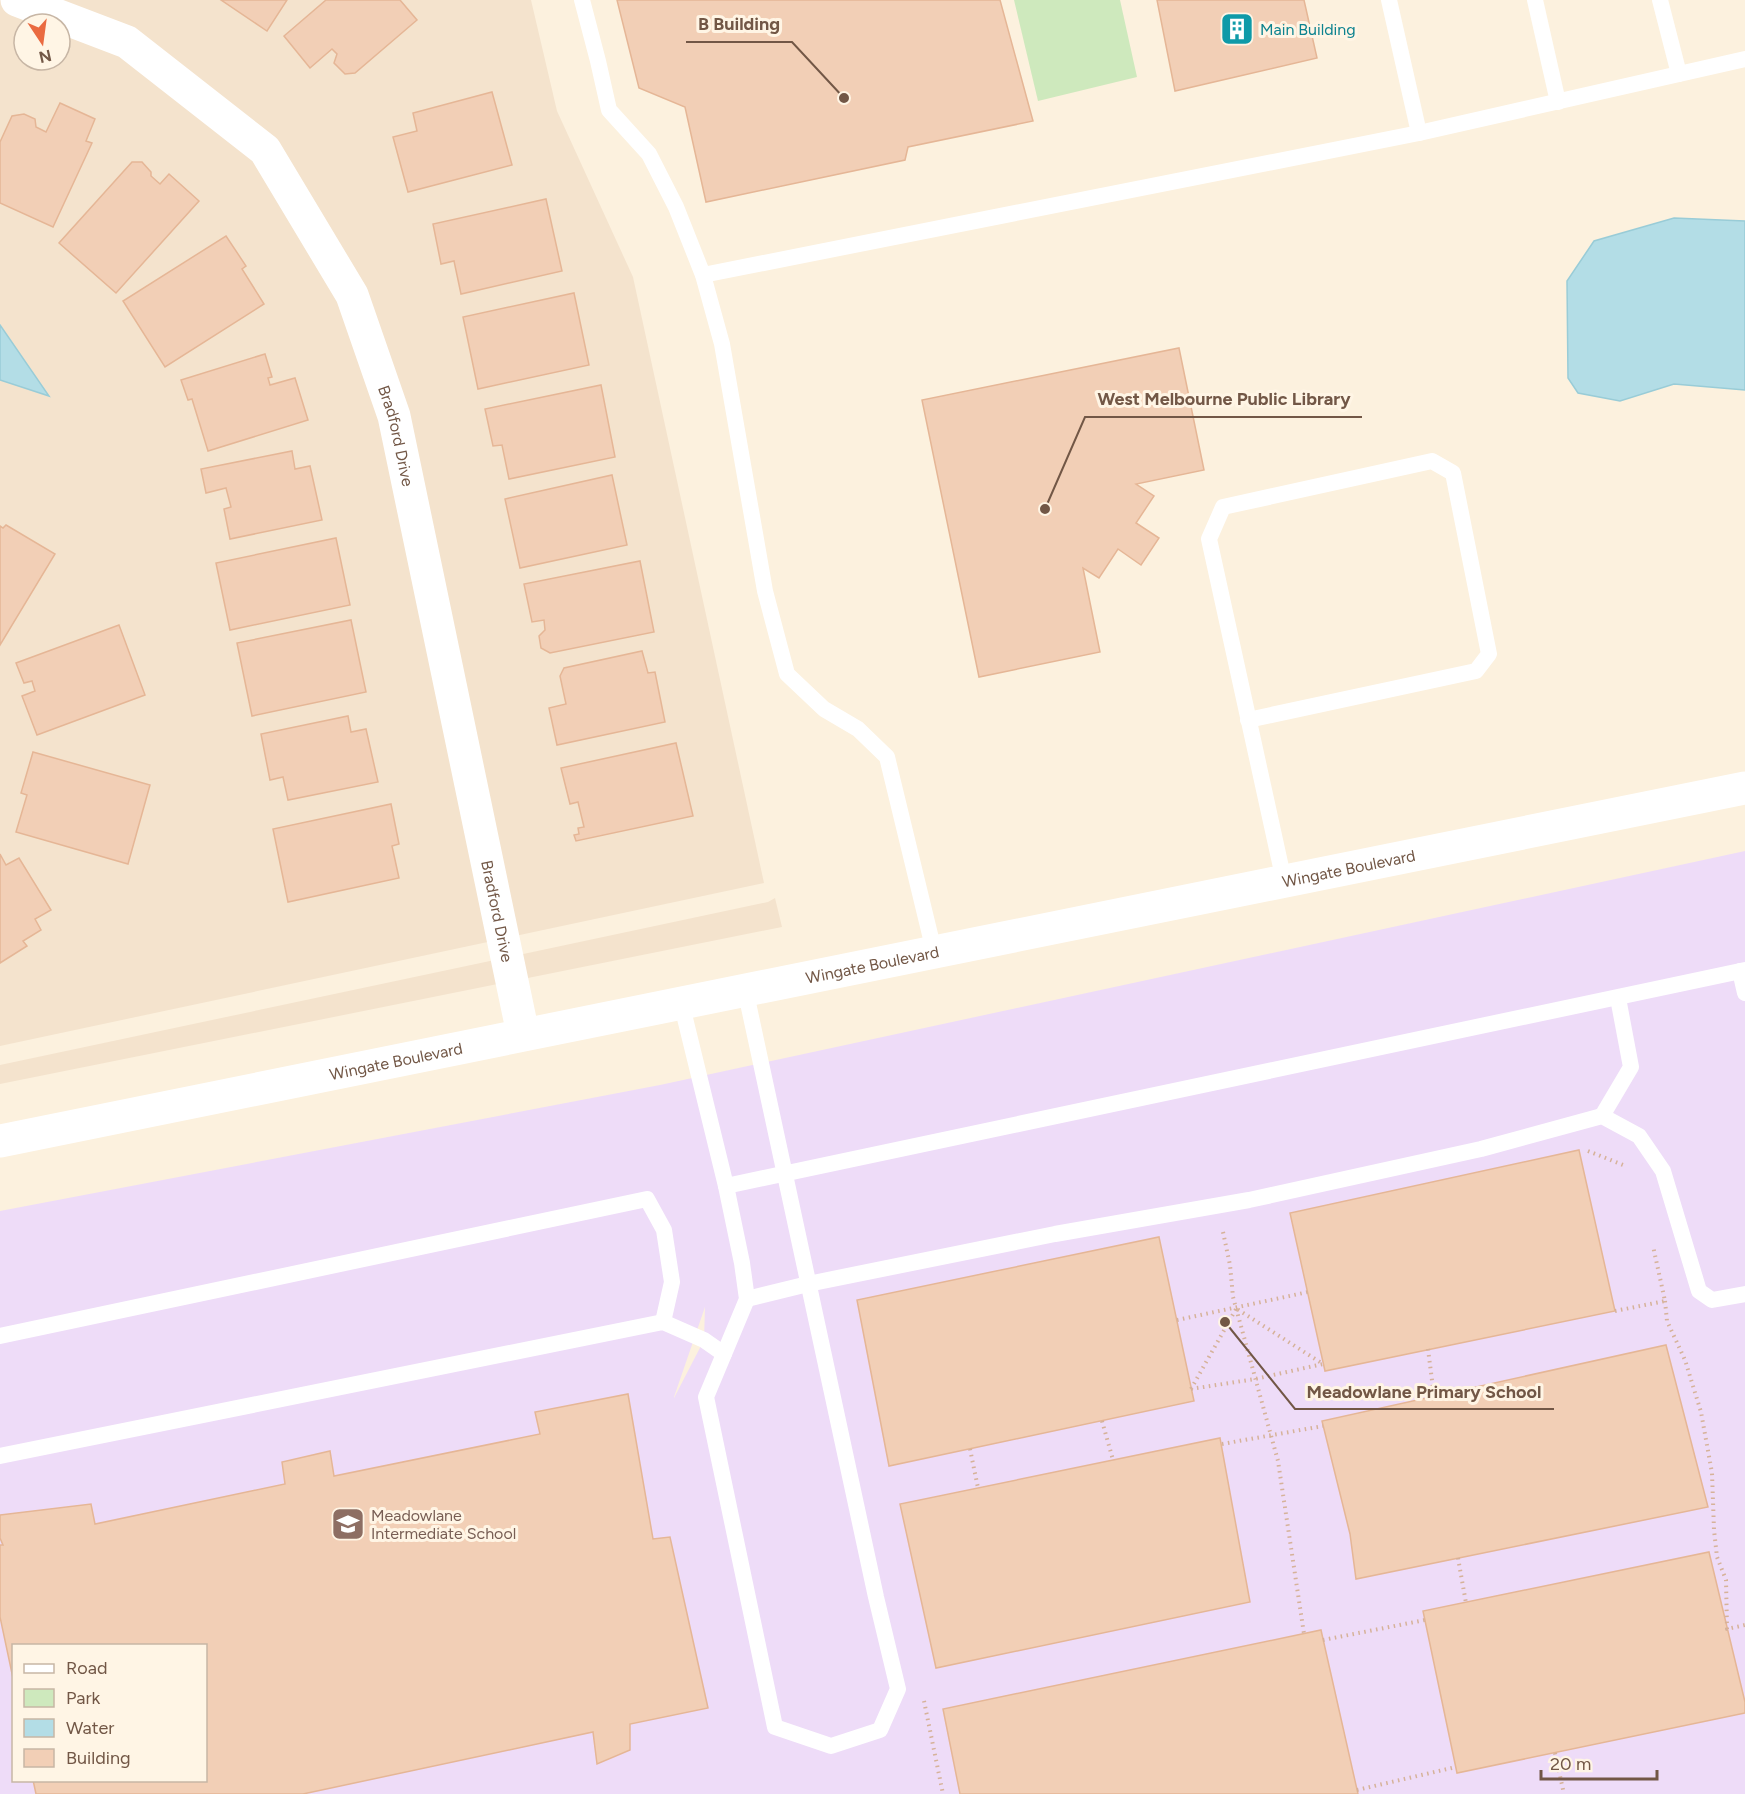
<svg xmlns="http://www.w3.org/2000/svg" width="1745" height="1794" font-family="Figtree,sans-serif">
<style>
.residential{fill:#f4e3cd;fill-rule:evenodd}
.education{fill:#eedcf8;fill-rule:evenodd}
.green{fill:#cee9bd}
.water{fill:#b3dde6;stroke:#99ccd7;stroke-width:1.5}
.building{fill:#f2cfb6;stroke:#e5b696;stroke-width:1.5}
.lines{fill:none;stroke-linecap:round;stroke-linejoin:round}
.path{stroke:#d6b299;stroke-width:4;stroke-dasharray:1.5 4.5;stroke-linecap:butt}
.service{stroke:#fff;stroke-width:16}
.minor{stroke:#fff;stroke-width:33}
.tertiary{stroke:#fff;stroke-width:33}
.labels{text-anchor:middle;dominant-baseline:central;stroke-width:6;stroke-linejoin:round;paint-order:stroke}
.culture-label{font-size:16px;fill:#0d838f;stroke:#fff5e5;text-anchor:start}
.street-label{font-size:16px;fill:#725746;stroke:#fff5e5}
.education-label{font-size:16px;fill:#785e54;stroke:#fff5e5;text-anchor:start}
.leader{fill:none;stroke:#725746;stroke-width:2}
.callout-dot{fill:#725746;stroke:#fff5e5;stroke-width:2}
.callout-label{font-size:18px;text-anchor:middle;font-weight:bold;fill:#725746;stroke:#fff5e5;stroke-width:6;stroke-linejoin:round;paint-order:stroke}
</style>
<rect width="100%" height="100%" fill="#fcf1de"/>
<g class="residential">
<path d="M0,0H531L557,111L633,277L764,883L0,1046ZM24,24H60V60H24Z"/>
<path d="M775,898L782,927L0,1084V1065L768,902Z"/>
</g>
<path class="education" d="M1745,851V1794H0V1211L660,1085ZM705,1307L704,1340L674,1398V1397ZM14,1646H206V1780H14Z"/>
<path class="green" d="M1014,0H1120L1137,77L1038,101Z"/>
<g class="water">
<path d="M1674,218L1745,221V390L1674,384L1620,401L1578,393L1568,378L1567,281L1594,241Z"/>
<path d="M0,325L49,396L0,380Z"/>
</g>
<g class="building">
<path d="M221,0H287L267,31Z"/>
<path d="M326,0H400L417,20L355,73L345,74L334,63L337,54L332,49L310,68L284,36Z"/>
<path d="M617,0H1000L1033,121L908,147L905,160L706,202L685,107L639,88Z"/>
<path d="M1157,0H1304L1317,58L1175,91Z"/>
<path d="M492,92L512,165L408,192L393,137L417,131L413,113Z"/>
<path d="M60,103L95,119L86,141L92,143L53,227L0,203V142L12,116L24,114L35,119L36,127L46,132Z"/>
<path d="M132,162H142L151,172V176L160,184L169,174L199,201L116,293L59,243Z"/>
<path d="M546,199L562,271L461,294L454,261L441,264L433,224Z"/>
<path d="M226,236L246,266L242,269L264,304L165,367L123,301Z"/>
<path d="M574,293L589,365L478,389L463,317Z"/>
<path d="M1179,348L1204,470L1136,484L1154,496L1136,523L1159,538L1141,565L1118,549L1099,578L1083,568L1100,652L979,677L922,400Z"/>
<path d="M265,354L272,377L268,378L270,385L295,378L308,420L208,451L192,399L188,400L181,380Z"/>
<path d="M601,385L615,457L509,479L502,445L493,446L485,409Z"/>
<path d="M292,451L295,469L310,466L322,520L230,539L224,509L231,507L226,488L206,493L201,469Z"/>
<path d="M612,475L627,545L520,568L505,499Z"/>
<path d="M6,525L55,554L0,645V526L3,528Z"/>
<path d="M336,538L350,605L230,630L216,563Z"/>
<path d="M640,561L654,632L550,653L541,648L539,636L545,630L544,620L532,622L524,584Z"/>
<path d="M351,620L366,692L252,716L237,643Z"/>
<path d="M119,625L145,695L37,735L22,696L35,691L32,681L24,683L16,663Z"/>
<path d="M642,651L648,673L655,672L665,722L557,745L549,708L566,704L560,676L564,668Z"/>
<path d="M348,716L351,732L366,729L378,782L288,800L283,777L270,780L261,734Z"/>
<path d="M676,743L693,816L576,841L574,835L579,834L578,828L584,827L578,802L570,804L561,768Z"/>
<path d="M33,752L150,785L128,864L16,832L27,795L21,793Z"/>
<path d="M391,804L399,844L392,846L399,878L288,902L273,829Z"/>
<path d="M0,854L6,865L19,858L51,910L35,919L41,930L23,941L27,946L0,963Z"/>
<path d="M1579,1150L1615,1311L1325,1371L1290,1213Z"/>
<path d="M1159,1237L1194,1401L889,1466L857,1300Z"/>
<path d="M1666,1345L1708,1507L1356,1579L1350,1534L1322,1421Z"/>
<path d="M628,1394L653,1539L670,1537L708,1708L630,1724V1750L597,1764L593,1732L303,1794H36L33,1780H206V1646H14V1683L0,1617V1545H3L0,1538V1515L91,1504L95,1524L285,1484L282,1462L330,1451L334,1476L540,1434L535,1412Z"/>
<path d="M1220,1438L1250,1602L936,1668L900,1504Z"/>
<path d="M1709,1552L1745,1702V1713L1457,1773L1423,1611Z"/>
<path d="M1321,1630L1358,1794H960L943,1709Z"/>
</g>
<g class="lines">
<g class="path">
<path d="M1588,1151L1623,1165"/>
<path d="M1223,1232L1230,1265L1233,1297L1278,1461L1304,1634"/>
<path d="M1665,1301L1667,1321L1685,1360L1701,1412L1712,1473L1714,1530L1717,1557L1726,1580L1727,1629L1745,1625"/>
<path d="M1615,1311L1665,1301L1653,1246"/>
<path d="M1177,1320L1308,1292"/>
<path d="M1428,1349L1434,1396"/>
<path d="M1191,1389L1255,1379L1323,1364L1237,1309"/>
<path d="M1191,1389L1236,1309"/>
<path d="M1102,1421L1113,1460"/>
<path d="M1222,1444L1323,1426"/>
<path d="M970,1449L978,1488"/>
<path d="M1458,1558L1466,1603"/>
<path d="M1323,1640L1425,1620"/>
<path d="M924,1701L943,1794"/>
<path d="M1555,1753L1564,1794"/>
<path d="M1357,1790L1456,1767"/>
</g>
<g class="service">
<path d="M582,0L598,61L609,110L649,154L676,207L703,275L722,344L765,591L787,674L824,709L858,729L887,757L934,951"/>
<path d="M1389,0L1419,133"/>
<path d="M1535,0L1558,102"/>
<path d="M1660,0L1679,74"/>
<path d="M703,275L1419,133L1745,59"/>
<path d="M1248,720L1476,671L1489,654L1453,473L1432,461L1223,507L1209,539L1284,881"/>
<path d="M1740,971L1745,993"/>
<path d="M681,1002L726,1186L742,1263L747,1299L706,1397L775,1727L831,1746L880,1730L898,1689L876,1597L745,989"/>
<path d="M1602,1116L1631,1067L1618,998"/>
<path d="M726,1186L1745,970"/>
<path d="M747,1299L808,1284L1055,1234L1249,1200L1481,1149L1602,1116L1639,1136L1663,1171L1699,1291L1712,1300L1745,1294"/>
<path d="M0,1336L647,1199L664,1230L672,1282L663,1322"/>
<path d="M0,1456L663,1322L704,1340L724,1354"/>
</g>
<path class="minor" id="s1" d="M17,0L127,42L265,150L352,295L394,416L523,1034"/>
<path class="tertiary" id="s2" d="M0,1141L1745,788"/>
</g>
<defs>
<symbol id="building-square" viewBox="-11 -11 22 22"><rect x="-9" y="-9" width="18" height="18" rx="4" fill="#0f9aa8" stroke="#fff5e5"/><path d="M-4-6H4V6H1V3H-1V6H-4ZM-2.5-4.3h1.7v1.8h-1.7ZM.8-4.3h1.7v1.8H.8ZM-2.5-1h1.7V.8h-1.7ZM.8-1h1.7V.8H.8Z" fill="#fff"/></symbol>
<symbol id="school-square" viewBox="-11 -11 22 22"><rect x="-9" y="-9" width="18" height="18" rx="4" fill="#8d6e63" stroke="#fff5e5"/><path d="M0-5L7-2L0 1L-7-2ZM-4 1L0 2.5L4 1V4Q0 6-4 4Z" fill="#fff"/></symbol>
</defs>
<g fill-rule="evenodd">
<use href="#building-square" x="1218" y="10" width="38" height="38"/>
<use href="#school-square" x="329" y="1505" width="38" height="38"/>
</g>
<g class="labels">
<g class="culture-label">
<text x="1260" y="29">Main Building</text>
</g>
<g class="street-label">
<text stroke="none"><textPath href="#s1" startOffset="610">Bradford Drive</textPath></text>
<text stroke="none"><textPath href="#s2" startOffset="1376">Wingate Boulevard</textPath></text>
<text stroke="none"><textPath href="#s1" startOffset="1096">Bradford Drive</textPath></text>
<text stroke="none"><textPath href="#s2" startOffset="890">Wingate Boulevard</textPath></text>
<text stroke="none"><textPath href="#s2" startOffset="404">Wingate Boulevard</textPath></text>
</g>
<g class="education-label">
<text x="371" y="1515">Meadowlane<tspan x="371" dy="18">Intermediate School</tspan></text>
</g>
</g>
<path class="leader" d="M844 98L792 42H686M1045 509L1085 417H1362M1225 1322L1295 1409H1554"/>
<g class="callout-dot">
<circle cx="844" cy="98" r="6"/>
<circle cx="1045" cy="509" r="6"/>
<circle cx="1225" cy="1322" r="6"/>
</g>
<g class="callout-label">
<text x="739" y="30">B Building</text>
<text x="1224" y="405">West Melbourne Public Library</text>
<text x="1424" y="1398">Meadowlane Primary School</text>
</g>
<rect x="12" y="1644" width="195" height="138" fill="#fff5e5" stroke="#c7b6a5" stroke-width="1.5"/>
<rect x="24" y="1664" width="30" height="9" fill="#ffffff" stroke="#c7b6a5" stroke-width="1.5"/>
<text x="66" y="1674" font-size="18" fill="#725746">Road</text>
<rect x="24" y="1689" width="30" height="18" fill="#cee9bd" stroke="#c7b6a5" stroke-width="1.5"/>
<text x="66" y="1704" font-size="18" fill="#725746">Park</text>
<rect x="24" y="1719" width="30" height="18" fill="#b3dde6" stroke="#c7b6a5" stroke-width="1.5"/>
<text x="66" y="1734" font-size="18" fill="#725746">Water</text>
<rect x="24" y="1749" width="30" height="18" fill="#f2cfb6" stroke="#c7b6a5" stroke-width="1.5"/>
<text x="66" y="1764" font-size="18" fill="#725746">Building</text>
<g transform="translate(42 42) rotate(167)"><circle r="28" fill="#fff5e5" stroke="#c7b6a5" stroke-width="1.5"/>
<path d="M0-4.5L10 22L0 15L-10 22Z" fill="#ea6a40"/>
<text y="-9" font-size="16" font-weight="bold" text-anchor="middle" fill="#725746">N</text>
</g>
<path d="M1541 1770v9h116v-9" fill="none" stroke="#725746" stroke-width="3"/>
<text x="1550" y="1770" font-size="18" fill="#725746" stroke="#fff5e5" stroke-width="4.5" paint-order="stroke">20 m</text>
</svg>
